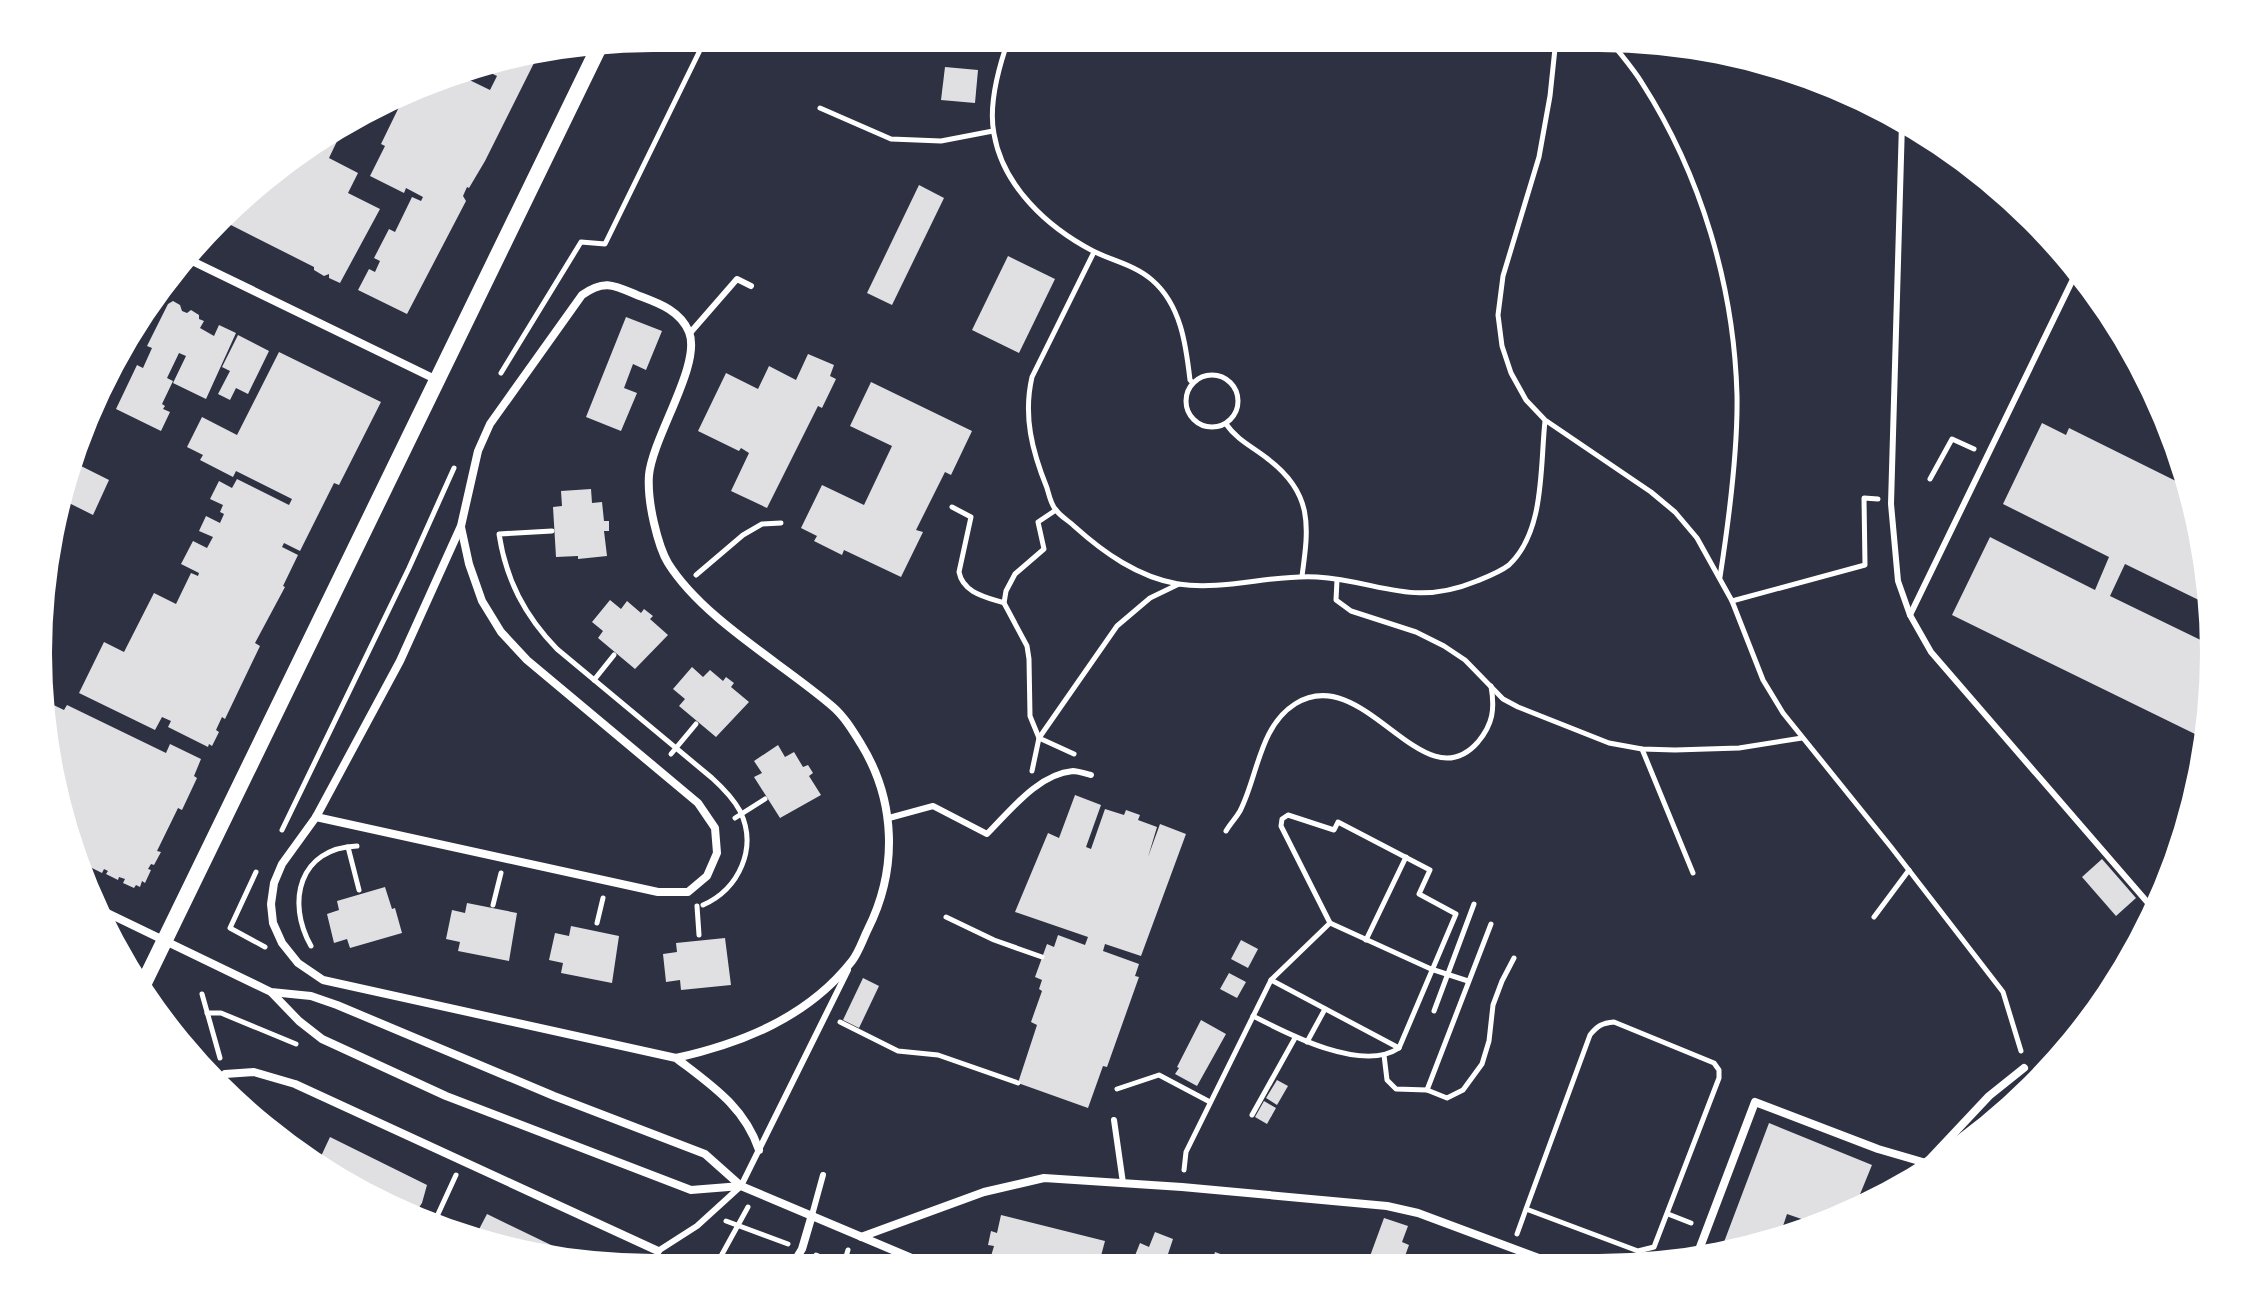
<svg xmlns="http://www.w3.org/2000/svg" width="2252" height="1306" font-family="Signika,sans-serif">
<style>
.building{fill:#e0e0e3}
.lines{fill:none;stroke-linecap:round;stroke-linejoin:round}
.path{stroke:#fff;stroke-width:5}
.service{stroke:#fff;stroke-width:6}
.minor{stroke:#fff;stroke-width:8}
.secondary{stroke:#fff;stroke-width:16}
</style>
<rect width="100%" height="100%" fill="#2d3142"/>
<g class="building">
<path d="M537,57L485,161L469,188L467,187L463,196L466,201L407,314L358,290L369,269L375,272L380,261L374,258L389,229L395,232L412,197L421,201L423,197L406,188L404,193L370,176L385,146L381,144L399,107L393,104L453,72L490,90L497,76L479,67Z"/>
<path d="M945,67L978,70L975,103L941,100Z"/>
<path d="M337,134L340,135L329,158L358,173L348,193L380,209L340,283L329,278V274L324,276L314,270V267L225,222L279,165Z"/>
<path d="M919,185L944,198L892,305L867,293Z"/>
<path d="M1008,256L1055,279L1019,353L972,330Z"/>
<path d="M155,297L157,298L136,342L129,339L142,311Z"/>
<path d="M173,301L180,305L182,311L187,313L191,310L199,315V319L204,321L200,328L214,336L219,325L236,333L206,399L173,383L186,356L179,353L167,378L173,381L162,404L165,406L163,409L170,412L161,431L116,409L137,365L143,368L152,348L147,346L168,304Z"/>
<path d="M626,317L662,331L646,370L633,364L624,388L637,393L621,431L586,417Z"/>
<path d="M238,335L269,351L248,394L236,388L230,400L218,394L230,371L222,367Z"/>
<path d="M279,352L381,402L339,485L334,483L300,551L284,543L282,547L298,555L283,586L285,587L255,643L260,646L225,719L222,717L216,730L219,732L212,746L209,744L208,747L168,727L171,721L162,717L155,730L79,693L104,642L124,652L154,593L176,604L191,573L198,576L199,573L181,564L193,541L207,548L213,537L199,531L206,516L220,523L224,514L220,512L223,505L210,499L219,481L232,488L237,479L289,505L292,499L236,471L233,477L200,460L203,455L187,447L202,417L237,435Z"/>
<path d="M808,354L834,365L830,376L836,379L822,408L818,406L767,508L731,491L749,453L741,448L739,451L698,431L726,373L758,389L769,366L796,380Z"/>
<path d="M871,382L972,431L951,475L945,472L916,530L923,532L901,577L844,550L842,555L814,541L817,536L801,528L822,485L864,505L892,446L850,426Z"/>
<path d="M2042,423L2066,435L2069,428L2188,487L2202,533L2209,605L2125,564L2110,596L2213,646L2209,707L2195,734L1952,615L1990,537L2095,590L2109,557L2003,504Z"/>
<path d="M73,462L109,480L93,515L59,498Z"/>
<path d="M591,489L592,503L602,502L604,521H609V531H604L607,556L578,559V556L556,557L553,507L562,506L561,491Z"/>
<path d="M610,600L621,609L627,601L641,613L644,609L653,616L650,619L668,635L635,669L598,638L603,631L592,622Z"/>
<path d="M692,667L703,677L710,670L723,681L726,677L734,683L731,687L749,702L716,737L679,706L685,699L673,689Z"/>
<path d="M41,699L64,710L67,705L166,753L170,744L201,759L194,776L197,778L182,810L178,808L157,851L161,852L154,865L151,864L148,869L151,870L145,883L142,881L140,887L136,885L134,888L123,883L125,879L119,877L118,880L106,874L108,871L104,869L102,873L78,861Z"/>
<path d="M778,745L785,757L794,752L803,767L808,765L813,773L809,776L821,795L780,818L754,777L762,773L754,761Z"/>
<path d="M1075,795L1101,805L1086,847L1091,849L1105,809L1124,815L1126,810L1140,815L1138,820L1157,827L1148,857L1160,824L1186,834L1141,956L1105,944L1103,951L1139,964L1135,976L1139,977L1107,1067L1103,1066L1088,1108L1018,1083L1037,1025L1031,1022L1042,991L1039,989L1042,980L1035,977L1047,944L1054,947L1058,935L1085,945L1088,937L1015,912L1048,833L1059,838Z"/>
<path d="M2102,859L2136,898L2116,916L2082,877Z"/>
<path d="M385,887L392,909L395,908L402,933L350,948L347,939L334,943L327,914L339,910L337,901Z"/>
<path d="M467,903L517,913L509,961L458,951L460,942L446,939L452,910L465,913Z"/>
<path d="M571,926L619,936L612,983L561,973L563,963L549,960L555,933L569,936Z"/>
<path d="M725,938L731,985L681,990L680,980L666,982L663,954L677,952L676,943Z"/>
<path d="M1241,940L1258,949L1248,968L1231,959Z"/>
<path d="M1229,973L1246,982L1237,998L1220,989Z"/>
<path d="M863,978L879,986L859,1028L843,1020Z"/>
<path d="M1201,1020L1226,1034L1197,1086L1175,1074L1179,1068L1177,1067Z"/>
<path d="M1277,1080L1288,1086L1277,1105L1266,1098Z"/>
<path d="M1264,1101L1276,1108L1267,1124L1255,1117Z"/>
<path d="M1769,1123L1872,1165L1854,1209L1819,1225L1787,1214L1780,1235L1786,1237L1721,1250Z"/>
<path d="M330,1137L427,1185L422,1203L414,1215L376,1196L380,1189L357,1177L353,1185L316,1167Z"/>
<path d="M487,1214L580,1259V1260L474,1239Z"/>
<path d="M1001,1215L1105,1241L1098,1267H1004L989,1263L994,1246L988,1245L991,1231L997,1233Z"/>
<path d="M1384,1218L1408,1226L1402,1242L1409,1245L1401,1267H1366Z"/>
<path d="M1155,1232L1173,1239L1168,1254L1172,1256L1168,1267H1139L1141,1261L1134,1258L1140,1243L1149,1247Z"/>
<path d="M1215,1252L1237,1260L1234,1267H1210Z"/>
</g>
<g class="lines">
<g class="path">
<path d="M1009,38C999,66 988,104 994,134C1003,186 1047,227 1093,251C1113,261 1135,265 1152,280C1181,305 1186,345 1190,380L1193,383"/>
<path d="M1556,39L1550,96L1539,157L1503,276L1498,315L1502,346L1511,373L1526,400L1545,420L1651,492L1675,512L1697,538L1732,601L1763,680L1783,713L1891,847L2003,992L2021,1051"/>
<path d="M1609,39C1620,54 1633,68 1642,83C1701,175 1734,286 1737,395C1738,453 1729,519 1720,577"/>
<path d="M820,108L891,139L941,141L993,131"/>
<path d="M1094,252L1032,377C1023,416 1032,451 1047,488C1049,495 1051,505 1056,510C1060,516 1069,521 1074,526C1104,553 1138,577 1178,584C1225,591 1271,574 1317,577C1380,581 1411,608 1477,581C1487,577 1500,572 1509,565C1545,531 1540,467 1545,421"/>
<path d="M501,373L581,242L605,244L706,38"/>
<circle cx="1212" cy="401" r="26"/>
<path d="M1226,424C1237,440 1253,447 1268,459C1313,493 1309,526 1302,576"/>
<path d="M1930,479L1952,439L1974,449"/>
<path d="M952,507L971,517L959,572C963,593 986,597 1004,603"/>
<path d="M552,531L499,534C506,580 525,616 557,649L712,778C723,788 733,798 740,811C758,848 739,889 703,905"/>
<path d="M696,575L743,535L762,524L781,523"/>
<path d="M1337,580L1336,600L1351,611L1416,632L1444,646L1465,660L1503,699L1518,707L1609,743L1642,749L1675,750L1739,748L1802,738"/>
<path d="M1732,601L1865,565L1864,498L1878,499"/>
<path d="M594,680L614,655"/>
<path d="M1642,749L1693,873"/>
<path d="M671,754L696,724"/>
<path d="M1074,754L1039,738L1117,626L1150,598L1179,584"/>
<path d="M1032,771L1039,738L1030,716L1029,659L1027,646L1004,603L1006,591L1015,574L1044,549L1038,522L1056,510"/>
<path d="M735,818L765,799"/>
<path d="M282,830L409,568L454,468"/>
<path d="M1226,831C1230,824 1236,818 1240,811C1258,776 1259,727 1295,704C1364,660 1423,805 1478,742C1493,724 1495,709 1491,686"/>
<path d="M348,847L359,890"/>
<path d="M256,872L230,928L265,947"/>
<path d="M493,905L501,873"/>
<path d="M697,906L699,935"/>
<path d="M946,917L994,940L1042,957"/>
<path d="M1874,917L1909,870"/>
<path d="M597,923L603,898"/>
<path d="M1366,940L1406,857"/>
<path d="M311,946C286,902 299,848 357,846"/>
<path d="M1271,980L1399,1048"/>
<path d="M202,994L220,1058"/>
<path d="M1434,1011L1474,904"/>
<path d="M207,1013H221L296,1044"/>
<path d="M1253,1016C1288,1034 1362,1073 1399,1048L1456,914L1419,894L1430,870L1338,822L1334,830L1288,815L1282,819L1281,826L1330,923"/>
<path d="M840,1022L898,1051L938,1055L1018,1083"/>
<path d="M1307,1042L1325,1009"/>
<path d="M1384,1055L1387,1080L1396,1089L1427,1090L1447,1098L1463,1090L1482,1064L1489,1041L1493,1005L1502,981L1514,958"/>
<path d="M1117,1089L1159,1075L1210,1102"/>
<path d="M1427,1090L1491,924"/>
<path d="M1252,1115L1295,1038"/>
<path d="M1184,1170L1186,1152L1271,980L1330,923L1431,969L1468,981"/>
<path d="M1668,1214L1691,1223"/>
<path d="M726,1221L788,1244"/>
<path d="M433,1225L456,1175"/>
<path d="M1517,1234L1526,1209L1590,1035C1597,1026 1602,1023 1614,1022L1714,1063L1719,1070V1078L1654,1247L1638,1251L1526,1209"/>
<path d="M816,1255L843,1266L848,1250"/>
<path d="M715,1267L748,1207"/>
</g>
<g class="service">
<path d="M1902,123L1891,504L1898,581L1910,615L1931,652L2155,911"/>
<path d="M690,333L737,279L751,286"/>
<path d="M1910,615L2077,271"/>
<path d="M889,818L933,806L987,834C1010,811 1038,774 1073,771C1078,771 1086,774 1091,775"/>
<path d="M1114,1120L1123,1183"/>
<path d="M1917,1178L1926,1163"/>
<path d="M812,1215L823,1175"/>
<path d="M658,1251L697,1226L741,1186L848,970"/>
</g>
<g class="minor">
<path d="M190,260L437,380"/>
<path d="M316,817L658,892H688L707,876L717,853L715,828L698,803L527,660L501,632L482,601L469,564L461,527"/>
<path d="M95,907L271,992L311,996L337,1005L554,1096L705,1154L741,1186L933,1267"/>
<path d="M272,993L299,1021L322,1039L446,1096L691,1190L741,1186"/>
<path d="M676,1058C743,1043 808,1017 852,961C859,952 863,939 868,929C898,869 896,801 861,744C853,731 844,716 832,706C782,663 703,619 668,563C662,553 657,536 654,523C651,510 648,489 649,475C653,436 702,364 689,332C680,310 658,303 637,295C614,285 604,279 582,295L490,424L478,451L461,526L400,661L316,817L282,864L274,883L271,904L273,923L282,943L298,963L323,980L676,1058C711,1085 744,1106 759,1150"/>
<path d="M220,1079L225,1074L254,1072L295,1084L658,1251"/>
<path d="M861,1237L984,1192L1044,1178L1182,1187L1387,1206L1418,1213L1563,1267"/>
<path d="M1697,1255L1755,1102L1878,1149L1926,1163L1989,1096L2024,1068"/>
<path d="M791,1267L802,1249L812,1215"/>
</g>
<path class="secondary" d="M142,987L599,47"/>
</g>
<path d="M0 0H2252V1306H0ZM653 52H1599A601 601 0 0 1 2200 653V653A601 601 0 0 1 1599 1254H653A601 601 0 0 1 52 653V653A601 601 0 0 1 653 52Z" fill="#fff" fill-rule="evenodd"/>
</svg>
